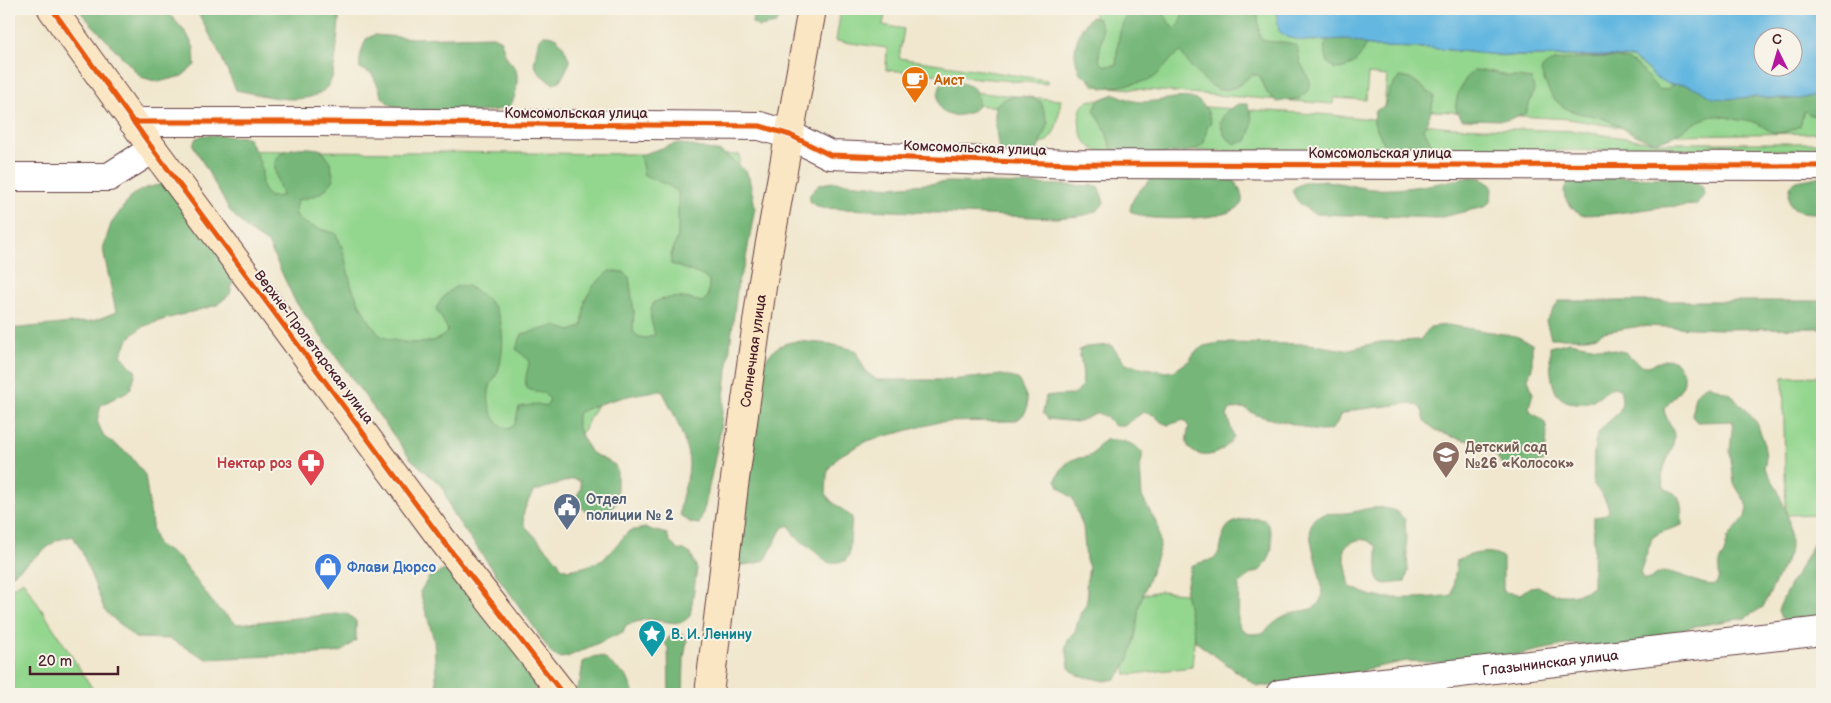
<svg xmlns="http://www.w3.org/2000/svg" width="1831" height="703" font-family="'Balsamiq Sans',sans-serif">
<style>
.green{fill:#93d68e;stroke:#6e7a5c}
.forest{fill:#76b779;stroke:#606b52}
.water{fill:#64b7e0;stroke:#576b86;fill-rule:evenodd}
.lines{fill:none;stroke-linecap:round;stroke-linejoin:round}
.street-casing{stroke:#633d43;stroke-width:30}
.secondary-casing{stroke:#633d43;stroke-width:30}
.street{stroke:#fff;stroke-width:28}
.secondary{stroke:#fbe6c4;stroke-width:28}
.cycleway-casing{stroke:#f7f3e8;stroke-width:8}
.cycleway{stroke:#e8590c;stroke-width:5}
.labels{text-anchor:middle;dominant-baseline:central;stroke-width:4;stroke-linejoin:round;paint-order:stroke}
.food-label{font-size:14px;font-weight:bold;fill:#c56008;stroke:#f7f3e8;text-anchor:start}
.street-label{font-size:14px;fill:#4a1f2b;stroke:#f7f3e8}
.education-label{font-size:14px;font-weight:bold;fill:#785e54;stroke:#f7f3e8;text-anchor:start}
.health-label{font-size:14px;font-weight:bold;fill:#be3a42;stroke:#f7f3e8;text-anchor:end}
.service-label{font-size:14px;font-weight:bold;fill:#4e5e75;stroke:#f7f3e8;text-anchor:start}
.shop-label{font-size:14px;font-weight:bold;fill:#366cbe;stroke:#f7f3e8;text-anchor:start}
.culture-label{font-size:14px;font-weight:bold;fill:#0d838f;stroke:#f7f3e8;text-anchor:start}
</style>
<rect width="100%" height="100%" fill="#f7f3e8"/>
<filter id="ink" filterUnits="userSpaceOnUse"><feTurbulence type="fractalNoise" baseFrequency=".02" numOctaves="2"/><feDisplacementMap in="SourceGraphic" scale="10" xChannelSelector="R" yChannelSelector="G"/><feConvolveMatrix kernelMatrix="1 2 1 2 8 2 1 2 1" color-interpolation-filters="sRGB"/></filter>
<filter id="wash" filterUnits="userSpaceOnUse"><feTurbulence type="fractalNoise" baseFrequency=".0096" numOctaves="4" result="noise"/><feDisplacementMap in="SourceGraphic" scale="20" xChannelSelector="R" yChannelSelector="G"/><feGaussianBlur stdDeviation="1.12" result="paint"/><feColorMatrix in="noise" values="0 0 0 0 0 0 0 0 0 0 0 0 0 0 0 0 0 1.4 0 .05"/><feComposite in="paint" operator="in"/></filter>
<g filter="url(#wash)">
<rect width="100%" height="100%" fill="#f0e7ce"/>
<g class="green">
<path d="M841,9H886L883,25L904,29L899,58L1047,80V84L886,70L887,48L836,41Z"/>
<path d="M1095,9H1276V11L1312,41L1347,39L1375,47L1430,48L1508,56H1610L1633,58L1648,69L1653,76L1686,85L1755,97L1800,99L1822,93V133L1667,135L1569,119L1384,108L1387,76L1368,74L1366,100L1334,98L1333,104L1094,86L1084,73Z"/>
<path d="M948,90L1061,100C1057,122 1058,143 1032,147L1002,107L947,103Z"/>
<path d="M1092,100L1332,115L1452,127L1576,131L1661,143H1822V150L1097,151C1092,148 1088,146 1085,141C1079,133 1076,111 1085,103C1087,101 1090,101 1092,100Z"/>
<path d="M205,150L740,155L717,336L607,386L579,438L483,514Z"/>
<path d="M1822,376V514L1786,515L1783,377Z"/>
<path d="M23,581L96,694H9V590Z"/>
<path d="M1160,591L1198,594L1192,667L1126,675L1114,601Z"/>
</g>
<g class="forest">
<path d="M79,9H165L187,34L194,48L195,65L182,76L158,82L141,77L83,15Z"/>
<path d="M209,9H340C338,30 337,53 333,74C324,114 263,95 236,90L220,54L197,11Z"/>
<path d="M754,9H785L776,24L759,27L752,23Z"/>
<path d="M1137,9L1161,10C1167,16 1168,24 1175,29L1180,24L1183,9H1256C1260,18 1257,29 1261,39C1274,45 1287,39 1297,46L1300,62L1310,81V88L1301,98L1277,102L1267,93L1260,76L1252,74C1239,86 1236,89 1219,90C1203,81 1190,68 1181,52C1169,58 1164,71 1153,78C1145,83 1113,87 1102,88L1080,73C1078,67 1075,60 1075,53C1075,41 1082,25 1091,17L1098,19C1109,36 1096,46 1100,63L1106,66L1116,65C1118,48 1117,15 1137,9Z"/>
<path d="M374,35L413,38L493,36L501,40C503,46 504,53 507,58C509,62 515,66 516,70C519,79 516,101 509,106C494,116 423,111 402,110L394,107L387,102L381,96L379,88L372,74L360,68C359,57 362,49 366,39Z"/>
<path d="M543,35C561,34 564,48 570,62L561,80L554,84L541,75L534,65L538,42Z"/>
<path d="M1346,35L1366,44C1362,59 1350,69 1335,69L1328,63L1324,47L1330,38Z"/>
<path d="M1580,58C1599,58 1627,53 1641,69C1647,76 1652,83 1659,90L1666,89L1680,81L1775,94L1782,100C1802,99 1810,87 1822,73V117L1810,115L1804,111L1800,126C1793,129 1785,133 1778,133C1769,133 1763,125 1754,122C1750,120 1744,121 1739,120C1733,119 1727,117 1721,116C1698,114 1680,137 1658,141C1644,143 1616,123 1602,118C1589,114 1573,114 1562,106C1550,98 1545,83 1541,71C1546,58 1568,60 1580,58Z"/>
<path d="M1475,70L1494,72L1506,76L1532,79L1534,90L1526,113L1507,120L1462,119C1460,116 1457,113 1456,109C1454,98 1465,75 1475,70Z"/>
<path d="M1401,77L1413,80L1434,96C1433,104 1429,123 1423,128L1432,145L1428,163L1409,165L1385,146L1374,123L1375,111L1385,106C1387,96 1391,83 1401,77Z"/>
<path d="M954,81C972,86 978,86 978,106C973,112 969,113 961,115C939,119 934,102 941,84Z"/>
<path d="M1115,94C1121,96 1128,100 1134,101C1161,107 1202,79 1211,122L1207,128L1204,143L1194,151L1130,158L1112,150L1105,129L1094,110L1099,100Z"/>
<path d="M1024,96L1041,102L1048,123L1037,151L999,152L995,123V106C1004,96 1012,97 1024,96Z"/>
<path d="M1238,104H1247C1254,118 1253,128 1247,141L1234,144L1224,135L1220,122L1226,112Z"/>
<path d="M204,135L247,137C253,146 260,160 262,171C263,185 258,185 270,197L282,196C280,187 276,178 275,169C273,145 307,146 322,150L330,162L334,179C325,193 315,197 298,200C296,205 294,211 297,216C301,225 326,231 335,233C345,248 346,267 351,284C354,295 371,327 380,335C386,340 404,342 413,343C427,343 438,342 448,331C445,322 439,316 436,308C444,296 455,279 471,288C479,292 490,301 495,308C505,324 504,354 498,371C496,378 489,384 489,392C487,406 494,426 509,429L515,424L519,407L537,404L547,406L550,399L543,393L527,389C523,378 529,371 529,360L516,349L522,334L555,326L571,331L582,326L585,300L593,286L609,271L624,272L629,277L634,312L633,332L639,337L646,338L655,335C652,322 647,314 654,302C674,295 683,297 702,302L708,297L709,281L703,276L671,264V255L678,235V192C669,184 655,181 644,175L640,155L678,143L721,152L746,171L749,178L755,207L745,264L738,281L719,438L705,506L699,524L691,523L680,515C679,498 689,482 689,465C689,445 672,408 662,391C641,391 595,403 577,414V426L590,452L615,465L617,473V503L607,513L591,516C583,510 578,506 577,495L581,489L580,481L573,479L533,492C527,504 520,514 525,526L557,560L561,567L568,570L584,567L603,560L629,531L645,528L667,534L670,542L677,549L684,550L691,554L697,569L690,616L684,621L676,623L647,619L626,625L623,632L567,657L559,658L552,654L534,627L453,514L442,486L411,459L295,301L268,243L248,230L230,211L193,145L196,138Z"/>
<path d="M1217,176L1234,180C1238,186 1243,194 1242,202C1237,221 1161,220 1145,217C1140,216 1135,213 1130,211C1131,196 1143,187 1153,177Z"/>
<path d="M1822,176V213C1799,213 1783,213 1791,185L1797,181Z"/>
<path d="M1471,177L1481,178L1492,186L1491,201L1484,207L1438,218L1317,214C1304,208 1297,204 1292,190C1312,171 1347,187 1371,189C1405,191 1438,183 1471,177Z"/>
<path d="M1573,177L1692,178L1703,188L1704,195L1696,205L1662,207L1610,214L1581,215L1574,210L1565,198L1564,190L1567,183Z"/>
<path d="M834,182L891,187L949,182L1098,186L1104,202C1097,218 1071,216 1056,218L821,208L810,202V194L820,184Z"/>
<path d="M162,184L178,188L234,277L230,294L217,305L162,320L142,327L128,339L121,355L136,372L130,390L101,405L97,421L104,437L129,454L145,475L153,532L157,544L180,559L216,607L237,624L346,613L356,621V640L343,651L334,653L207,659L170,639L135,638L105,611L82,552L73,536L57,540L9,577V329L93,321L116,312L103,249L111,224L132,195L146,188Z"/>
<path d="M1559,301H1822V328L1720,329L1641,326L1603,332L1597,336L1587,338H1551L1546,321Z"/>
<path d="M1448,325L1516,336L1532,344V367L1528,379L1533,393L1529,407L1531,413C1535,415 1542,418 1545,423C1549,433 1545,450 1544,461L1524,469L1504,468C1500,462 1496,453 1490,449C1471,438 1446,440 1429,425C1419,417 1428,408 1411,403L1354,410L1340,415L1337,423L1331,430C1315,433 1307,428 1293,424C1277,419 1258,419 1245,408L1230,409L1227,416L1234,437C1226,450 1208,461 1194,452C1190,450 1188,447 1187,443C1186,438 1188,432 1189,427L1184,420L1168,425L1161,422L1154,415L1143,412L1124,426H1115L1106,417L1098,413L1077,422L1048,419L1043,413L1046,396C1054,395 1062,396 1070,395C1090,392 1081,364 1079,350L1086,347L1111,345L1126,364L1166,372L1174,371L1190,360L1194,353L1204,346L1219,343L1309,344L1345,350L1380,342L1420,340L1430,327Z"/>
<path d="M797,341L830,344L855,350L866,372L877,380H949L1002,375L1018,379C1026,396 1036,409 1015,421L939,422L867,441L839,456L829,468L827,475L826,494L830,500L852,517L849,555L845,561L829,563L795,536L789,525L782,528L766,559L758,563L734,566L760,371C769,352 776,344 797,341Z"/>
<path d="M1569,342L1625,352L1640,365L1648,366L1668,359L1675,361L1684,373V381L1682,387L1664,409C1665,419 1675,428 1674,439C1672,457 1656,471 1665,489C1684,494 1681,508 1682,525L1659,533L1652,538L1640,572L1643,579H1650C1669,559 1696,589 1716,584L1719,577V562L1724,554L1728,538L1745,517L1747,508L1745,501L1734,484L1730,452L1733,421L1697,422L1692,416C1694,400 1692,391 1709,385L1732,395L1757,423L1764,442L1766,459L1764,467L1777,488L1789,520L1790,547L1789,554L1763,607L1745,618L1696,626L1671,634L1666,640L1599,649L1576,644L1565,645L1472,664L1407,661L1367,669L1336,685L1326,686H1257L1196,642L1185,592L1191,566C1198,562 1208,562 1214,558C1227,549 1216,526 1238,521C1248,518 1256,518 1265,520C1276,535 1274,560 1259,571C1257,572 1253,573 1251,574C1247,576 1243,581 1239,584L1238,621L1240,628L1250,634L1264,633C1270,624 1280,617 1291,613C1300,610 1313,612 1319,603C1332,585 1295,527 1318,516C1327,512 1336,514 1345,513C1353,513 1362,509 1371,508C1385,507 1396,508 1405,520L1408,571L1405,582L1385,584L1377,579V547C1365,536 1356,538 1344,548V556L1350,587C1357,589 1365,594 1372,596C1391,600 1432,598 1452,595L1457,560C1468,554 1493,548 1503,558V592L1520,594L1530,587L1538,586C1555,598 1576,598 1593,587L1594,517L1602,516L1609,512C1608,499 1600,494 1593,483C1594,471 1593,451 1596,439C1603,416 1629,420 1620,389L1613,387C1607,391 1598,397 1593,400C1581,406 1560,404 1555,390C1550,378 1550,360 1550,347Z"/>
<path d="M1106,440C1119,439 1133,442 1142,452V459L1140,467L1142,497L1158,526L1160,547L1139,606L1136,633L1129,659L1121,673L1115,679L1105,681L1077,675L1069,668L1066,646L1068,639L1075,631L1081,612L1086,605L1088,593L1086,586L1089,567L1086,560L1083,527L1073,499L1060,488L1056,480C1058,474 1062,468 1067,463C1079,453 1092,464 1099,444Z"/>
<path d="M1822,529V621L1795,624L1781,618L1778,610L1787,590Z"/>
<path d="M445,570L459,579L483,615L532,665L535,681L534,694H437L434,640L420,592L429,577Z"/>
<path d="M682,634L687,640L684,658L683,694H669L668,648L665,643L669,637Z"/>
<path d="M596,656L603,657L627,677L634,694H577L576,689L580,682L583,662Z"/>
</g>
<path class="water" d="M1276,9H1822V93L1800,99L1755,97L1727,99L1713,98L1698,89L1686,85L1668,84L1653,76L1648,69L1633,58L1610,56H1508L1430,48L1375,47L1347,39L1304,41L1286,37L1279,31ZM1764,38H1794V68H1764Z"/>
</g>
<g filter="url(#ink)">
<g class="lines">
<defs>
<g id="street">
<path d="M133,122H314L760,126L790,135L830,155L1073,164L1822,166"/>
<path d="M9,177H109L153,149"/>
<path id="s1" d="M1280,694L1822,631"/>
</g>
<g id="secondary">
<path d="M52,9L153,149L441,538L563,694"/>
<path id="s2" d="M709,694L734,486L762,287L812,9"/>
</g>
</defs>
<use href="#street" class="street-casing"/>
<use href="#secondary" class="secondary-casing"/>
<use href="#street" class="street"/>
<use href="#secondary" class="secondary"/>
<defs>
<g id="cycleway">
<path d="M52,9L153,149L441,538L563,694"/>
<path d="M133,122H314L760,126L790,135L830,155L1073,164L1822,166"/>
</g>
</defs>
<use href="#cycleway" class="cycleway-casing"/>
<use href="#cycleway" class="cycleway"/>
</g>
</g>
<defs>
<symbol id="cafe-pin" viewBox="-11 -11 22 30"><path d="M0 17L-7.5 6A9.5 9.5 0 1 1 7.5 6Z" fill="#e8710a" stroke="#f7f3e8"/><path d="M-5.5-4.5H6V0H3Q3 3.5 0 3.5H-2.5Q-5.5 3.5-5.5 0ZM3-3.2v2h1.7v-2ZM-6 4.5H4V6H-6Z" fill="#fff"/></symbol>
<symbol id="school-pin" viewBox="-11 -11 22 30"><path d="M0 17L-7.5 6A9.5 9.5 0 1 1 7.5 6Z" fill="#8d6e63" stroke="#f7f3e8"/><path d="M0-5L7-2L0 1L-7-2ZM-4 1L0 2.5L4 1V4Q0 6-4 4Z" fill="#fff"/></symbol>
<symbol id="pharmacy-pin" viewBox="-11 -11 22 30"><path d="M0 17L-7.5 6A9.5 9.5 0 1 1 7.5 6Z" fill="#e0444e" stroke="#f7f3e8"/><path d="M-2-6h4v4h4v4h-4v4h-4v-4h-4v-4h4Z" fill="#fff"/></symbol>
<symbol id="civic-pin" viewBox="-11 -11 22 30"><path d="M0 17L-7.5 6A9.5 9.5 0 1 1 7.5 6Z" fill="#5c6f8a" stroke="#f7f3e8"/><path d="M-.6-6.5H3V-4.5H.6V-3L4-1V1h2V6H-6V1h2V-1L-.6-3ZM-1.2 2.5V6h2.4V2.5Z" fill="#fff"/></symbol>
<symbol id="shop-pin" viewBox="-11 -11 22 30"><path d="M0 17L-7.5 6A9.5 9.5 0 1 1 7.5 6Z" fill="#3f7fe0" stroke="#f7f3e8"/><path d="M-5-2.5h2.3a2.7 3.5 0 0 1 5.4 0H5L5.5 6h-11ZM-1.5-2.5h3a1.5 2.3 0 0 0-3 0Z" fill="#fff"/></symbol>
<symbol id="sight-pin" viewBox="-11 -11 22 30"><path d="M0 17L-7.5 6A9.5 9.5 0 1 1 7.5 6Z" fill="#0f9aa8" stroke="#f7f3e8"/><path d="M0-6L1.8-2.2L6-1.7L2.9 1.2L3.7 5.4L0 3.3L-3.7 5.4L-2.9 1.2L-6-1.7L-1.8-2.2Z" fill="#fff"/></symbol>
</defs>
<g fill-rule="evenodd">
<use href="#cafe-pin" x="899" y="64" width="32" height="43"/>
<use href="#school-pin" x="1430" y="439" width="32" height="43"/>
<use href="#pharmacy-pin" x="295" y="447" width="32" height="43"/>
<use href="#civic-pin" x="551" y="491" width="32" height="43"/>
<use href="#shop-pin" x="312" y="551" width="32" height="43"/>
<use href="#sight-pin" x="636" y="618" width="32" height="43"/>
</g>
<g class="labels">
<g class="food-label">
<text x="934" y="80">Аист</text>
</g>
<g class="street-label">
<text x="576" y="113">Комсомольская улица</text>
<text transform="translate(975 148) rotate(2)">Комсомольская улица</text>
<text x="1380" y="153">Комсомольская улица</text>
<text transform="translate(314 347) rotate(53)">Верхне-Пролетарская улица</text>
<text stroke="none"><textPath href="#s2" startOffset="346">Солнечная улица</textPath></text>
<text stroke="none"><textPath href="#s1" startOffset="272">Глазынинская улица</textPath></text>
</g>
<g class="education-label">
<text x="1465" y="447">Детский сад<tspan x="1465" dy="16">№26 «Колосок»</tspan></text>
</g>
<g class="health-label">
<text x="292" y="463">Нектар роз</text>
</g>
<g class="service-label">
<text x="586" y="499">Отдел<tspan x="586" dy="16">полиции № 2</tspan></text>
</g>
<g class="shop-label">
<text x="347" y="567">Флави Дюрсо</text>
</g>
<g class="culture-label">
<text x="671" y="634">В. И. Ленину</text>
</g>
</g>
<rect width="1831" height="703" fill="none" stroke="#f7f3e8" stroke-width="30"/>
<g transform="translate(1778 52) rotate(355)"><circle r="24" fill="#f7f3e8" stroke="#b29e9c"/>
<path d="M0-4L9 19L0 12L-9 19Z" fill="#b5179e"/>
<text y="-8" font-size="14" font-weight="bold" text-anchor="middle" fill="#4a1f2b">С</text>
</g>
<path d="M30 666v8h88v-8" fill="none" stroke="#4a1f2b" stroke-width="2.5"/>
<text x="38" y="666" font-size="15" fill="#4a1f2b" stroke="#f7f3e8" stroke-width="4" paint-order="stroke">20 m</text>
</svg>
